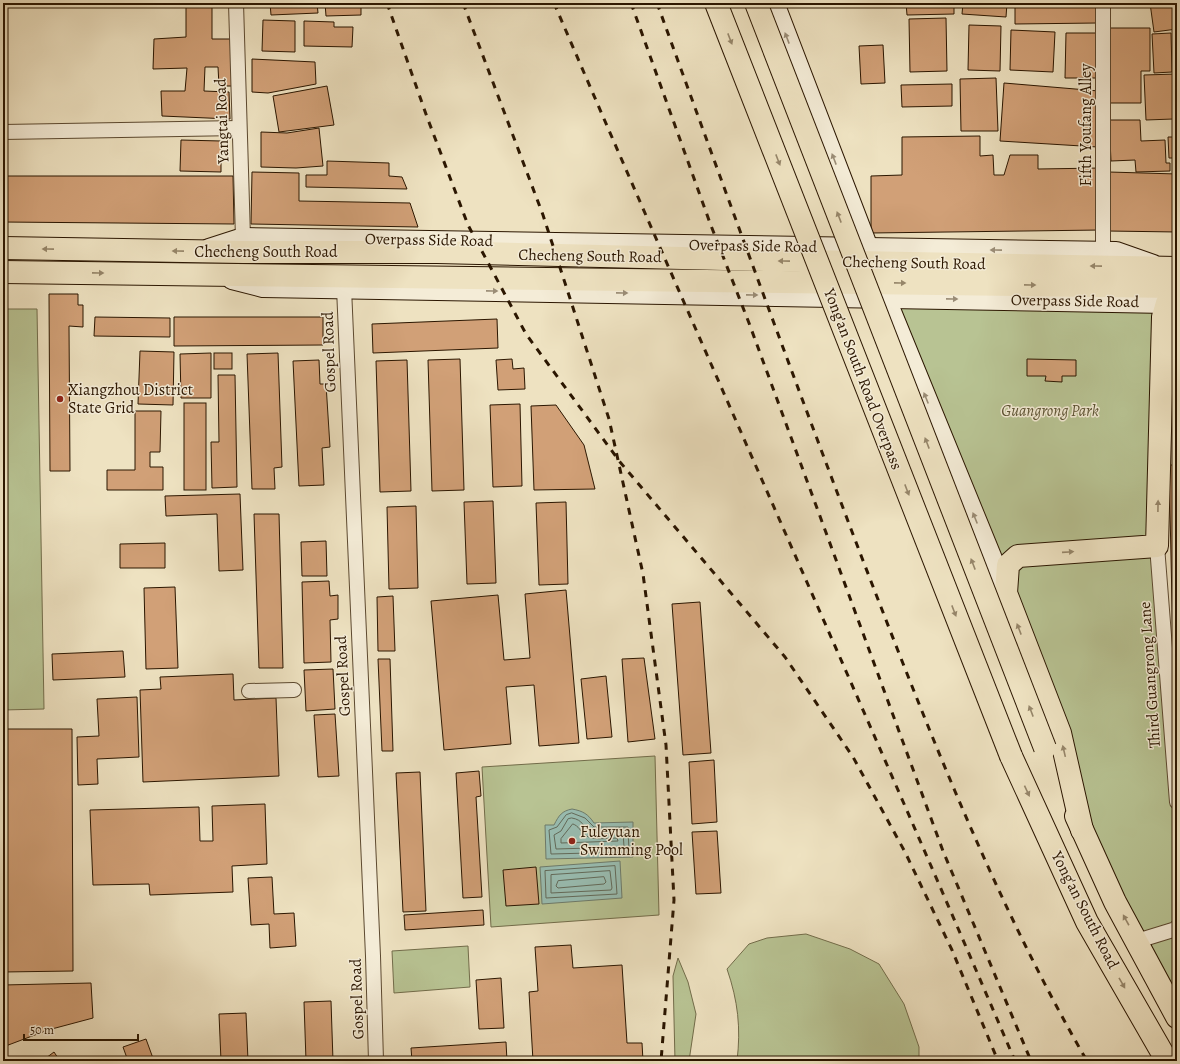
<svg xmlns="http://www.w3.org/2000/svg" width="1180" height="1064" font-family="Alegreya,serif">
<style>
.green{fill:#b8c393;stroke:#726c4a}
.water{fill:#99beb3;stroke:#6d7b6b}
.lines{fill:none;stroke-linecap:round;stroke-linejoin:round}
.shore{stroke:#626a5a;stroke-width:1}
.building{fill:#d1a077;stroke:#2b1600}
.street-casing{stroke:#5c4930;stroke-width:16}
.secondary-casing{stroke:#2b1600;stroke-width:22}
.primary-casing{stroke:#2b1600;stroke-width:24}
.street{stroke:#f4ecd7;stroke-width:14}
.secondary{stroke:#f4ecd7;stroke-width:20}
.primary{stroke:#eee2c1;stroke-width:22}
.rail{stroke:#2b1600;stroke-width:3;stroke-dasharray:7 7;stroke-linecap:butt}
.primary-bridge-casing{stroke:#2b1600;stroke-width:24;stroke-linecap:butt}
.primary-bridge{stroke:#eee2c1;stroke-width:22}
.oneway{fill:#9a8c76}
.oneway2{fill:#96866a}
.poi-dot{fill:#8f2418;stroke:#f4ecd7;stroke-width:1.5}
.labels{text-anchor:middle;dominant-baseline:central;stroke-width:3;stroke-linejoin:round;paint-order:stroke}
.street-label{font-size:16px;fill:#2b1600;stroke:#f4ecd7}
.poi-label{font-size:16px;fill:#2b1600;stroke:#f4ecd7;text-anchor:start}
.park-label{font-size:16px;font-style:italic;fill:#5c5333;stroke:#f4ecd7}
</style>
<rect width="100%" height="100%" fill="#eee2c1"/>
<filter id="stains"><feTurbulence type="fractalNoise" baseFrequency=".005" numOctaves="4"/><feColorMatrix values="0 0 0 0 .2 0 0 0 0 .09 0 0 0 0 .02 0 0 0 .5 -.17"/></filter>
<radialGradient id="worn" r=".72"><stop offset=".6" stop-color="#630" stop-opacity="0"/><stop offset="1" stop-color="#630" stop-opacity=".3"/></radialGradient>
<g class="green">
<path d="M885,297L1167,303L1157,546L1177,802V1012L1137,941Z"/>
<path d="M3,309H37L44,709L3,710Z"/>
<path d="M655,756L659,915L491,927L482,767Z"/>
<path d="M806,934L850,949L879,964L904,1004L919,1047V1061H737C741,1028 738,1001 727,969L749,944L767,938Z"/>
<path d="M468,946L470,987L394,993L392,951Z"/>
<path d="M678,958L688,982L696,1014L689,1061H675L673,976Z"/>
</g>
<g class="water">
<path d="M572,809C583,811 588,814 594,823L633,822V857L546,859L545,825H554C559,815 562,811 572,809Z"/>
<path d="M620,861L622,898L542,904L540,867Z"/>
</g>
<g class="lines">
<g class="shore">
<path d="M572,813L585,818L594,827H628L629,852L551,854L549,830L557,827L566,815Z"/>
<path d="M572,818C584,820 582,827 590,831C598,835 614,831 623,832L624,847L556,849L554,835L561,831L568,819Z"/>
<path d="M573,824C579,826 580,831 585,835C593,841 607,838 617,838L618,841L561,843V839Z"/>
<path d="M615,866L617,894L546,898L545,871Z"/>
<path d="M610,871L612,888L611,890L551,893V875Z"/>
<path d="M604,877L606,882L604,884L558,888L556,886L558,881Z"/>
</g>
</g>
<g class="building">
<path d="M270,3H317L318,13L271,15Z"/>
<path d="M325,3H361V15L326,16Z"/>
<path d="M906,3H954V14L907,15Z"/>
<path d="M963,3H1007L1006,17L962,14Z"/>
<path d="M1015,3H1097V23L1015,24Z"/>
<path d="M1150,3H1177V29L1154,32Z"/>
<path d="M186,6L212,7V39H232L233,86H219L218,67H205L204,91L229,92L230,119L162,116L161,91H185L187,68L153,69L154,39L186,37Z"/>
<path d="M946,18L947,71L910,72L909,19Z"/>
<path d="M263,20L295,21V52L262,51Z"/>
<path d="M304,21L334,22V27H353L352,47L304,46Z"/>
<path d="M969,25L1001,26L1000,71L968,70Z"/>
<path d="M1107,28H1150V71H1141V103H1107Z"/>
<path d="M1011,30L1055,32L1053,72L1010,70Z"/>
<path d="M1066,33H1097V78H1065Z"/>
<path d="M1171,33L1172,72L1154,73L1152,34Z"/>
<path d="M883,45L885,83L861,84L859,46Z"/>
<path d="M252,59L315,62L316,84L268,93L252,92Z"/>
<path d="M1177,74V135H1173V119L1146,120L1144,75Z"/>
<path d="M996,78L998,131H961L960,79Z"/>
<path d="M1004,83L1099,91L1098,147L1000,141Z"/>
<path d="M952,84V106L902,107L901,85Z"/>
<path d="M327,86L334,125L279,132L273,96Z"/>
<path d="M1109,120H1140L1141,141L1165,140L1166,163H1170V171L1136,172L1135,160L1111,161Z"/>
<path d="M319,128L323,166L296,168L261,167V132L287,133Z"/>
<path d="M980,136V156L993,155L994,175H1004L1010,155H1038V169L1100,168L1101,230L871,233V176L902,175V137Z"/>
<path d="M1168,137H1177V158H1169Z"/>
<path d="M181,140L221,141V172L180,171Z"/>
<path d="M327,161L389,163V176L402,177L407,189L306,187V175H327Z"/>
<path d="M252,172L299,173V201L410,203L418,227L251,224Z"/>
<path d="M1109,172L1177,174V232L1108,231Z"/>
<path d="M3,176H233L234,224L3,222Z"/>
<path d="M49,294H78V305H83V327L69,326L70,471H50Z"/>
<path d="M95,317L170,318V337L94,336Z"/>
<path d="M174,317H323V345L174,346Z"/>
<path d="M497,319L498,348L373,353L372,324Z"/>
<path d="M140,351L174,352L173,405L138,404Z"/>
<path d="M211,353V398H181L180,354Z"/>
<rect x="214" y="353" width="18" height="16"/>
<path d="M278,353L282,467L274,468L275,489H252L247,354Z"/>
<path d="M460,359L464,490L432,491L428,360Z"/>
<path d="M512,359L513,369L524,368L525,389L498,390L496,360Z"/>
<path d="M1027,359L1076,360V376H1062V382L1045,381L1046,376H1027Z"/>
<path d="M319,360L320,384H326L330,447L322,448L324,485L299,486L293,361Z"/>
<path d="M407,360L411,491L380,492L376,361Z"/>
<path d="M1177,361V462H1173Z"/>
<path d="M218,375H235L237,487L212,488L211,442H219Z"/>
<rect x="184" y="403" width="22" height="87"/>
<path d="M520,404L522,486L493,487L490,405Z"/>
<path d="M556,405L584,445L595,489L534,490L531,406Z"/>
<path d="M135,411H161L160,452H150V467H163V490H107V470H135Z"/>
<path d="M1169,465H1177V647L1173,648Z"/>
<path d="M240,494L243,570L219,571L217,514L166,516L165,496Z"/>
<path d="M493,501L496,583L467,584L464,502Z"/>
<path d="M566,502L568,584L539,585L536,503Z"/>
<path d="M416,506L418,588L389,589L387,507Z"/>
<path d="M254,514H279L283,668H259Z"/>
<path d="M326,541L327,576H302L301,542Z"/>
<path d="M165,543V568H120V544Z"/>
<path d="M329,581L330,596L338,595V619L330,620L331,662L304,663L302,582Z"/>
<path d="M175,587L178,668L146,669L144,588Z"/>
<path d="M566,590L579,743L539,746L534,685L506,687L511,744L444,750L431,601L498,595L504,660L530,658L525,594Z"/>
<path d="M393,596L395,651H378L377,597Z"/>
<path d="M700,602L711,753L683,755L672,604Z"/>
<path d="M123,651L125,677L53,680L52,654Z"/>
<path d="M644,658L655,739L628,742L622,659Z"/>
<path d="M378,659H390L393,751H382Z"/>
<path d="M333,669L335,709L306,711L304,670Z"/>
<path d="M233,674L234,700L276,698L279,776L143,782L140,690L161,689L160,677Z"/>
<path d="M606,676L612,737L587,739L581,679Z"/>
<path d="M137,697L139,757L97,759L98,784L78,785L77,737L99,736L97,699Z"/>
<path d="M335,714L339,776L318,777L314,715Z"/>
<path d="M3,729H72L73,971L3,972Z"/>
<path d="M714,760L717,822L692,824L689,762Z"/>
<path d="M479,771L481,796L476,797L482,897L463,898L456,773Z"/>
<path d="M420,772L426,911L403,912L396,773Z"/>
<path d="M265,804L267,864L232,866L233,892L150,895L149,884L93,885L90,810L199,807L200,841H213L212,806Z"/>
<path d="M717,831L721,893L696,894L692,832Z"/>
<path d="M536,867L539,904L506,906L503,870Z"/>
<path d="M272,877L274,914L294,913L296,946L270,948L269,924L251,925L248,878Z"/>
<path d="M483,910L484,925L405,930L404,915Z"/>
<path d="M571,945L573,968L622,965L627,1043H642L643,1061H527H533L529,992L538,991L535,947Z"/>
<path d="M501,978L504,1028L479,1029L476,980Z"/>
<path d="M91,983L93,1018L48,1030L3,1047V985Z"/>
<path d="M331,1001L333,1061H306L304,1002Z"/>
<path d="M246,1013L248,1061H221L219,1014Z"/>
<path d="M146,1039L154,1061H128L123,1047Z"/>
<path d="M506,1042L507,1061H412L411,1048Z"/>
<path d="M54,1052L60,1061H42Z"/>
</g>
<g class="lines">
<defs>
<g id="street">
<path d="M236,3L243,238"/>
<path d="M3,132L239,128"/>
<path d="M1103,247V3"/>
<path d="M344,288L373,956L376,1061"/>
<path d="M1157,546L1177,802"/>
<path d="M249,691L294,690"/>
<path d="M1137,941L1176,929L1177,927"/>
</g>
<g id="secondary">
<path d="M774,3L868,248"/>
<path d="M209,249L243,238L1116,252L1153,265"/>
<path d="M232,279L263,287L1167,303"/>
<path d="M885,297L1006,593"/>
</g>
<g id="primary">
<path d="M3,248L243,252H437L802,261L1177,268"/>
<path d="M3,272L1177,287"/>
<path d="M1011,756L1087,922L1167,1061"/>
<path d="M1076,816L1115,902L1177,1017"/>
<path d="M1082,830L1060,733L1006,593L1008,565L1018,556L1157,546L1163,317L1167,303L1177,295"/>
</g>
</defs>
<use href="#street" class="street-casing"/>
<use href="#secondary" class="secondary-casing"/>
<use href="#primary" class="primary-casing"/>
<use href="#street" class="street"/>
<use href="#secondary" class="secondary"/>
<use href="#primary" class="primary"/>
<g class="rail">
<path d="M387,3L427,117L468,225L526,334L620,462L785,657L853,757L905,852L952,950L998,1061"/>
<path d="M463,3L543,215L609,419L643,574L666,745L674,900L661,1061"/>
<path d="M554,3C706,357 864,707 1015,1061"/>
<path d="M631,3L710,223L749,323L943,851L1031,1061"/>
<path d="M657,3C724,188 792,374 862,558C928,729 995,902 1087,1061"/>
</g>
<defs>
<g id="primary-bridge">
<path d="M716,3L1011,756"/>
<path d="M756,3L1045,748"/>
</g>
</defs>
<use href="#primary-bridge" class="primary-bridge-casing"/>
<use href="#primary-bridge" class="primary-bridge"/>
</g>
<defs><path id="oneway-solid" d="M-6-.8H1V-3.2L6.5 0L1 3.2V.8H-6Z"/></defs>
<g class="oneway">
<use href="#oneway-solid" transform="translate(787 38) rotate(-111)"/>
<use href="#oneway-solid" transform="translate(834 159) rotate(-111)"/>
<use href="#oneway-solid" transform="translate(996 250) rotate(-179)"/>
<use href="#oneway-solid" transform="translate(492 291) rotate(1)"/>
<use href="#oneway-solid" transform="translate(622 293) rotate(1)"/>
<use href="#oneway-solid" transform="translate(752 295) rotate(1)"/>
<use href="#oneway-solid" transform="translate(952 299) rotate(1)"/>
<use href="#oneway-solid" transform="translate(926 398) rotate(-112)"/>
<use href="#oneway-solid" transform="translate(975 518) rotate(-112)"/>
</g>
<g class="oneway2">
<use href="#oneway-solid" transform="translate(730 39) rotate(69)"/>
<use href="#oneway-solid" transform="translate(778 160) rotate(69)"/>
<use href="#oneway-solid" transform="translate(839 217) rotate(-111)"/>
<use href="#oneway-solid" transform="translate(48 249) rotate(-179)"/>
<use href="#oneway-solid" transform="translate(178 251) rotate(-179)"/>
<use href="#oneway-solid" transform="translate(784 261) rotate(-179)"/>
<use href="#oneway-solid" transform="translate(1096 266) rotate(-179)"/>
<use href="#oneway-solid" transform="translate(98 273) rotate(1)"/>
<use href="#oneway-solid" transform="translate(900 283) rotate(1)"/>
<use href="#oneway-solid" transform="translate(1030 285) rotate(1)"/>
<use href="#oneway-solid" transform="translate(927 443) rotate(-111)"/>
<use href="#oneway-solid" transform="translate(907 490) rotate(69)"/>
<use href="#oneway-solid" transform="translate(1158 506) rotate(-89)"/>
<use href="#oneway-solid" transform="translate(1068 552) rotate(-4)"/>
<use href="#oneway-solid" transform="translate(973 564) rotate(-111)"/>
<use href="#oneway-solid" transform="translate(954 611) rotate(69)"/>
<use href="#oneway-solid" transform="translate(1019 629) rotate(-111)"/>
<use href="#oneway-solid" transform="translate(1031 711) rotate(-111)"/>
<use href="#oneway-solid" transform="translate(1064 751) rotate(-103)"/>
<use href="#oneway-solid" transform="translate(1027 791) rotate(65)"/>
<use href="#oneway-solid" transform="translate(1126 920) rotate(-119)"/>
<use href="#oneway-solid" transform="translate(1122 983) rotate(60)"/>
</g>
<g class="poi-dot">
<circle cx="60" cy="399" r="4"/>
<circle cx="572" cy="841" r="4"/>
</g>
<g class="labels">
<g class="street-label">
<text transform="translate(222 121) rotate(-92)">Yangtai Road</text>
<text transform="translate(1086 125) rotate(-90)">Fifth Youfang Alley</text>
<text transform="translate(429 240) rotate(1)">Overpass Side Road</text>
<text transform="translate(753 246) rotate(1)">Overpass Side Road</text>
<text x="266" y="252">Checheng South Road</text>
<text transform="translate(590 256) rotate(1)">Checheng South Road</text>
<text transform="translate(914 263) rotate(1)">Checheng South Road</text>
<text transform="translate(1075 301) rotate(1)">Overpass Side Road</text>
<text transform="translate(329 352) rotate(-92)">Gospel Road</text>
<text transform="translate(863 379) rotate(69)">Yong'an South Road Overpass</text>
<text transform="translate(1150 675) rotate(-94)">Third Guangrong Lane</text>
<text transform="translate(343 676) rotate(-93)">Gospel Road</text>
<text transform="translate(1085 910) rotate(63)">Yong'an South Road</text>
<text transform="translate(357 999) rotate(-92)">Gospel Road</text>
</g>
<g class="poi-label">
<text x="68" y="390">Xiangzhou District<tspan x="68" dy="18">State Grid</tspan></text>
<text x="580" y="832">Fuleyuan<tspan x="580" dy="18">Swimming Pool</tspan></text>
</g>
<g class="park-label">
<text x="1050" y="411">Guangrong Park</text>
</g>
</g>
<rect width="1180" height="1064" fill="none" stroke="#eee2c1" stroke-width="16"/>
<rect x="4" y="4" width="1172" height="1056" fill="none" stroke="#2b1600" stroke-width="2"/>
<rect x="8" y="8" width="1164" height="1048" fill="none" stroke="#2b1600"/>
<path d="M24 1034v6h114v-6" fill="none" stroke="#2b1600" stroke-width="2"/>
<text x="30" y="1034" font-size="12" fill="#2b1600" stroke="#f4ecd7" stroke-width="3" paint-order="stroke">50 m</text>
<rect width="100%" height="100%" filter="url(#stains)"/>
<rect width="100%" height="100%" fill="url(#worn)"/>
</svg>
